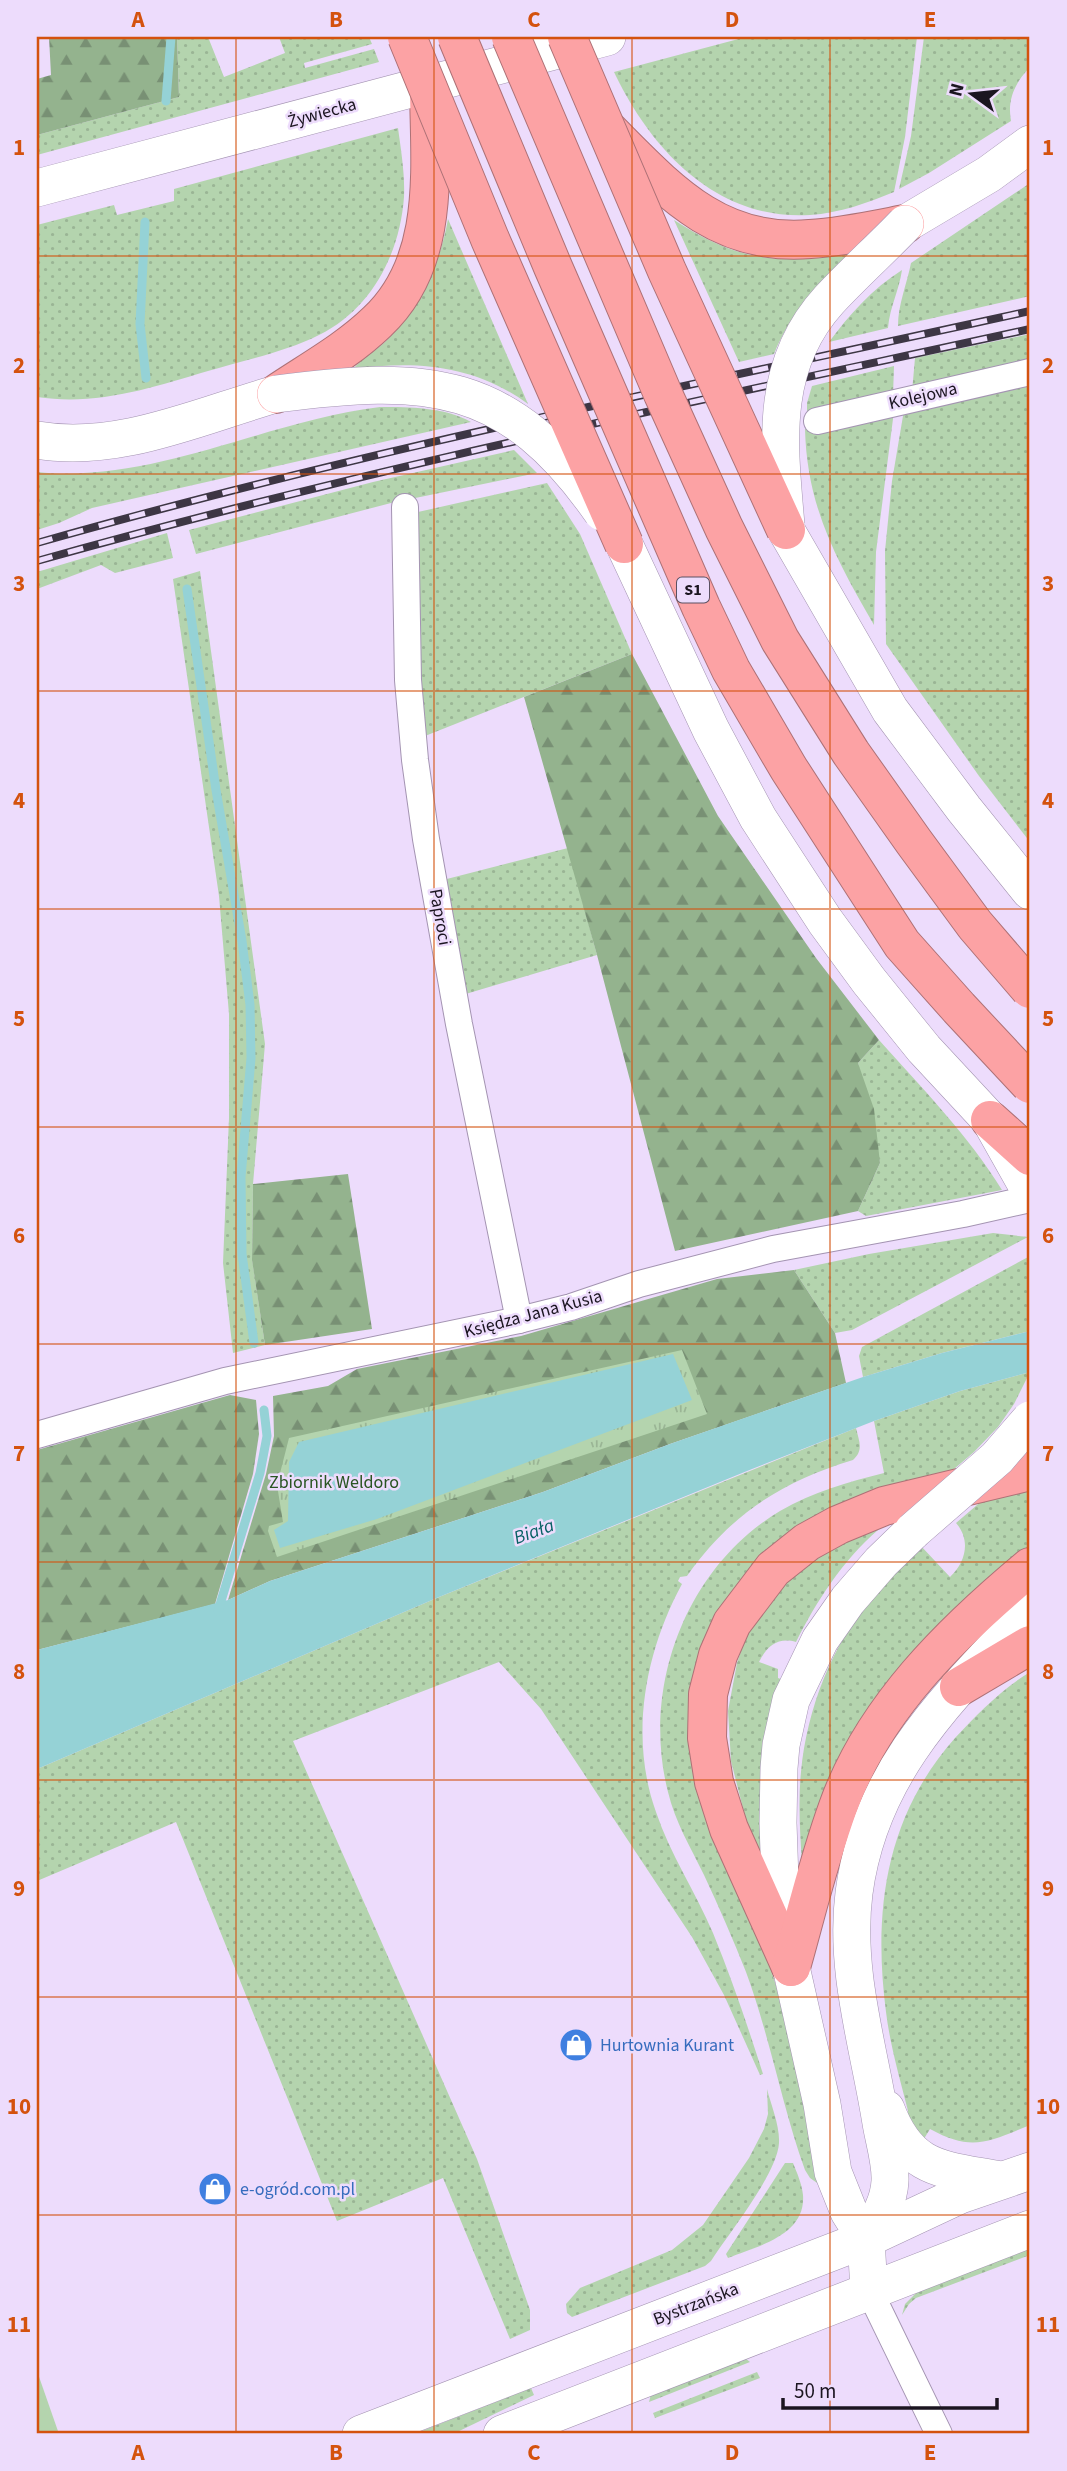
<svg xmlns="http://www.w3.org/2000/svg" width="1067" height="2471" font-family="'Source Sans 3',sans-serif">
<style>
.grass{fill:url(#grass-dots)}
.forest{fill:url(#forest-firs)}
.park{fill:url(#park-tufts)}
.garden{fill:#b4d4ae}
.water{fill:#95d2d6}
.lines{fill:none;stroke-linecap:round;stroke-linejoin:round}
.stream{stroke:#95d2d6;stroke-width:9}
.minor-casing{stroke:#a494b2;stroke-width:28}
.secondary-casing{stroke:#a494b2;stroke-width:38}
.motorway-casing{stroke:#ad7176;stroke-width:40}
.minor{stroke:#fff;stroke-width:26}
.secondary{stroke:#fff;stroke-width:37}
.motorway{stroke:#fca2a4;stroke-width:38}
.rail-casing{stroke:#3d3644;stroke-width:8}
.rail{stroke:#eddcfc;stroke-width:5;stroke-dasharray:16;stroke-linecap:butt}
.secondary-bridge-casing{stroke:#a494b2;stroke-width:38;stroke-linecap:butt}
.motorway-bridge-casing{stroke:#ad7176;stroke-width:40;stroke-linecap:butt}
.secondary-bridge{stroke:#fff;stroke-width:37}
.motorway-bridge{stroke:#fca2a4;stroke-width:38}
.grid{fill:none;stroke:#d4520e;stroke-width:2;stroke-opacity:0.55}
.labels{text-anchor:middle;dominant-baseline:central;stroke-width:5;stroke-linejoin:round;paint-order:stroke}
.shield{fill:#eddcfc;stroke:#5a5162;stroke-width:2}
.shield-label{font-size:16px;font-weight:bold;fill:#1b1520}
.street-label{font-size:18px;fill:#1b1520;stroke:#eddcfc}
.park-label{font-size:18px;fill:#2a5522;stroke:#eddcfc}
.shop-label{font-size:18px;fill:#366cbe;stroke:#eddcfc;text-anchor:start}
.water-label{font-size:19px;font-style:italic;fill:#086165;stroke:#eddcfc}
.neatline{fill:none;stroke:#d4520e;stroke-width:2.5}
.grid-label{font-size:23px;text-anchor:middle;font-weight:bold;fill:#d4520e}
</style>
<defs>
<pattern id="grass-dots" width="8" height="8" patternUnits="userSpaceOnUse" patternTransform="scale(1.75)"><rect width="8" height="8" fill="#b4d4ae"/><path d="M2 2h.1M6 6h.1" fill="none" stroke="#9ab595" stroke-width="1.8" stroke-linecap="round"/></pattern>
<pattern id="forest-firs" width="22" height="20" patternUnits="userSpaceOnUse" patternTransform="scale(1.75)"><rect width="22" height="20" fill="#94b38e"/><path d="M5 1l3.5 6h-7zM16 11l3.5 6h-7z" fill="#789074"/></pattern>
<pattern id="park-tufts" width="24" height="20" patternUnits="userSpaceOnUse" patternTransform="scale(1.75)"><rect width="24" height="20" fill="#b4d4ae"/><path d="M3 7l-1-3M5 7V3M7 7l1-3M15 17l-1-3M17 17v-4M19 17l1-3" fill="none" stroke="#9ab595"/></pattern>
</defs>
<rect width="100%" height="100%" fill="#eddcfc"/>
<g class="grass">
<path d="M177,37H208L224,77L285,53L279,37H369L372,44L304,63L305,68L374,49L379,62L37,155V135L179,97Z"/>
<path d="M746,37H917L905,137L894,192C867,203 840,213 810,215C717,221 651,150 614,72Z"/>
<path d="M924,37H1030V67C1015,83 1007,99 1011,121L929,173L899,189L911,136Z"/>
<path d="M398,128C401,150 405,174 404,197C400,253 372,309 319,335C285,352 245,360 208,371C151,388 97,406 37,397V225L114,205L117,215L174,201V189Z"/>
<path d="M1030,183V296L898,326C898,304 907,284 911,263Z"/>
<path d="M448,219L528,404C475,365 416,360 353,369C363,357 379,349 390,337C422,304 440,263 448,219Z"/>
<path d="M674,220C737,261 784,268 857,249C821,280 792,310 774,354L739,362Z"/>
<path d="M902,270C899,291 890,306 888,328L829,342C850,314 872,289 902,270Z"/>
<path d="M1030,334V363L912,392L915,358Z"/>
<path d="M894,366L893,396L807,416V403L812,386Z"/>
<path d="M1030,378V842L979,776L886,644L885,551L892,481L904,410Z"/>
<path d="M380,407C410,407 444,407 471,422L92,508L59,523L37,530V472C155,484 264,421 380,407Z"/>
<path d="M894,411L876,552L874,625C836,559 807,507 805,429Z"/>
<path d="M514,450L537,473L391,503L196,554L189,530L373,482Z"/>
<path d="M547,483L580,534L632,654L420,738L415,517L418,512Z"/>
<path d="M167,533L173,558L115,573L101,565L37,589V572Z"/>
<path d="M200,571L265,1044L253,1184L252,1259L265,1345L233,1353L223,1263L229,1118V1014L219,896L173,579Z"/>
<path d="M568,848L597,955L459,996L439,881Z"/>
<path d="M879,1040C922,1088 968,1135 1002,1190L866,1216L858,1211L880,1163L858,1063Z"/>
<path d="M993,1233L1028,1237L852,1330L835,1333L794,1270L869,1254Z"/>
<path d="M1030,1256V1331L942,1353L863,1377L859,1356L862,1347Z"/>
<path d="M1030,1372L1014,1404L998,1427L974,1452L947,1475L882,1491L706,1655L760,1934L783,2008L820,2185L810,2178L805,2170C782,2106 770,2037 746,1972C733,1939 719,1907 704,1875C691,1848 675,1822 668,1792C641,1687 686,1567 780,1511C813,1492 848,1482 884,1473L874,1421L960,1391Z"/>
<path d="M856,1428C859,1441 864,1450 853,1460C781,1482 731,1514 687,1576L680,1577L678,1581L682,1584C645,1652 629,1737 656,1812C670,1854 695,1891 713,1933C732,1979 748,2027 763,2074L760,2075L724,1995L692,1937L541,1709L499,1662L293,1741L477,2159L530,2310V2330L510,2339L443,2178L337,2221L176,1822L37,1881V1769L439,1597Z"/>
<path d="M1030,1484V1546L1001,1571L802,1863C800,1832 798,1802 801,1772C807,1709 832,1644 873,1596C887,1578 905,1562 921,1546L950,1577C966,1562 971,1540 956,1523L991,1493Z"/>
<path d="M870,1525L878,1530C843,1560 816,1602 796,1642C778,1637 767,1646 759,1662L778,1669V1678L786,1681L770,1873L747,1824L731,1761L728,1711L737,1663L745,1639L758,1616L793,1572Z"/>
<path d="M1030,1672V2125C988,2142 972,2152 930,2129L922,2142L905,2126L908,2111C900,2079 890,2045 886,2012C873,1912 885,1817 955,1738C977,1714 1002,1689 1030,1672Z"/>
<path d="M767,2089C771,2105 780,2126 779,2143C777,2174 729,2233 711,2261L705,2266L572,2317L567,2313L566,2304L580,2288L672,2250L703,2225L749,2158L764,2129L768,2114Z"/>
<path d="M785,2163H793C797,2173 802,2184 803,2195C806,2236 757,2246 728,2258L726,2254Z"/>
<path d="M1030,2247V2255L916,2298L909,2304L902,2315L905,2304L917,2292Z"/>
<path d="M745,2358L750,2362L649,2402L651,2394Z"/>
<path d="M757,2372L760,2378L655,2418L653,2413Z"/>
<path d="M531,2388L534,2395L453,2434H414Z"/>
</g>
<g class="forest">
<path d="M49,37H177L179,97L37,135V79L51,75Z"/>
<path d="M632,654L718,816L816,958L879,1040L858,1063L874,1109L880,1163L858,1211L675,1251L597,955L524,697Z"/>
<path d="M348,1174L372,1329L265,1345L252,1260L253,1184Z"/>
<path d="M794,1270L835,1333L846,1383L670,1444L543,1492L270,1581L228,1600L266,1474L274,1436L273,1396L328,1386L357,1369L521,1336L717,1279Z"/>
<path d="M230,1395L256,1400L259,1434L253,1474L215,1604L37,1650V1450Z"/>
</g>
<path class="park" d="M682,1350L707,1414L277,1557L268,1531L269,1526L283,1522L277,1485L289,1438Z"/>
<path class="garden" d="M37,2371L59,2434H37Z"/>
<g class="water">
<path d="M1030,1331V1372L960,1391L874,1421L747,1471L439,1597L37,1769V1650L228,1600L270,1581L543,1492L670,1444L863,1377L942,1353Z"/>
<path d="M673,1354L692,1400L377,1519L280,1548L274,1530L288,1521L289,1462L299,1442Z"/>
</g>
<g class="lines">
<g class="stream">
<path d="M166,101L171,37"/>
<path d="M145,222L140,324L146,378"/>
<path d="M187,589L216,790L242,941L250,1005L251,1058L241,1177L242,1254L254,1343"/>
<path d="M218,1611L260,1473L267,1436L264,1410"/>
</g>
<defs>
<g id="minor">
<path d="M817,421L1030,372"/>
<path d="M405,507L408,680L415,760L426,839L459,1024L519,1320"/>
<path d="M37,1435L225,1381L519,1320L571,1307L639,1284L773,1249L963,1214L1030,1199"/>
<path d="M869,2290L939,2434"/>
</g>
<g id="secondary">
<path d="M37,188L607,37"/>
<path d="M905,224L989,174L1030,144"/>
<path d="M37,440C118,454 199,416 276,394"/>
<path d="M786,530L890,710L964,809L1030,891"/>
<path d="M624,544L711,730L758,818L825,921L869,981L924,1049L990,1120L1030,1191"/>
<path d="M886,2109C909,2171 942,2169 1000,2180"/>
<path d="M866,2239C877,2221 889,2203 890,2181C891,2163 884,2141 881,2123C869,2047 844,1971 854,1893C870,1770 950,1696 1030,1611"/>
<path d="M869,2290L866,2239L849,2212L833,2172L822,2104L791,1967L781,1909L778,1823L779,1768L781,1745L791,1700L820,1640L848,1600L881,1562L913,1531"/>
<path d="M361,2434L866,2239L960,2195L1030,2171"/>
<path d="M502,2434L1030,2229"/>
</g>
<g id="motorway">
<path d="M607,129C667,189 717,247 810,239C842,237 874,230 905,224"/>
<path d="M276,394C310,371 347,351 377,322C441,262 430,170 429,89"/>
<path d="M990,1120L1030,1156"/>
<path d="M959,1687L1030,1645"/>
<path d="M791,1967L729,1829L714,1782L707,1738L708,1694L718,1655L732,1623L773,1569L807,1542L838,1525L884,1506L1030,1471"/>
<path d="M791,1967C806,1914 819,1859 838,1807C873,1709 952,1632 1030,1567"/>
</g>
</defs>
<use href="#minor" class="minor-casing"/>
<use href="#secondary" class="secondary-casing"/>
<use href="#motorway" class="motorway-casing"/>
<use href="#minor" class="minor"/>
<use href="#secondary" class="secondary"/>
<use href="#motorway" class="motorway"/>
<defs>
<g id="rail">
<path d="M37,543C364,450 698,384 1030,311"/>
<path d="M37,561C364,469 698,401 1030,329"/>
</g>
</defs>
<use href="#rail" class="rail-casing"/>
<use href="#rail" class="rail"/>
<defs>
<g id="secondary-bridge">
<path d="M276,394C427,374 509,378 602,512"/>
<path d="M786,525C779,444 769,366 829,300C853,274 880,250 905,224"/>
<path d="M913,1531L997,1458L1030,1420"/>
</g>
<g id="motorway-bridge">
<path d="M407,37L490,239L624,544"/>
<path d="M457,37L553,267L701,607L731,670L789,769L902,944L959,1008L1030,1084"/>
<path d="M511,37L663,394L724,528L780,640L851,753L914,842L975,925L1030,989"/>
<path d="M567,37L667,271L786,530"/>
</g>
</defs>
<use href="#secondary-bridge" class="secondary-bridge-casing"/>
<use href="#motorway-bridge" class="motorway-bridge-casing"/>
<use href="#secondary-bridge" class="secondary-bridge"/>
<use href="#motorway-bridge" class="motorway-bridge"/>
</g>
<path class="grid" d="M236,37V2434M434,37V2434M632,37V2434M830,37V2434M37,256H1030M37,474H1030M37,691H1030M37,909H1030M37,1127H1030M37,1344H1030M37,1562H1030M37,1780H1030M37,1997H1030M37,2215H1030"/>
<defs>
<symbol id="shop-disc" viewBox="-11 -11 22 22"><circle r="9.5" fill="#3f7fe0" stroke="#eddcfc"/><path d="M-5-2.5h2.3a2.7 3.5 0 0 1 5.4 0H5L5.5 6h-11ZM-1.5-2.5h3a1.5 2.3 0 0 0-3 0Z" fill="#fff"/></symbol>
</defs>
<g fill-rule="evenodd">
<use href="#shop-disc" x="557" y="2026" width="38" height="38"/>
<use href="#shop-disc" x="196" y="2170" width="38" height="38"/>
</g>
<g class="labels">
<rect class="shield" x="677" y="577.5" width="32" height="25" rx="5"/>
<g class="shield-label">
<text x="693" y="590">S1</text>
</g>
<g class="street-label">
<text transform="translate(322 113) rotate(-15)">Żywiecka</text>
<text transform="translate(923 396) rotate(-13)">Kolejowa</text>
<text transform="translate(440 917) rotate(80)">Paproci</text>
<text transform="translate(533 1314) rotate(-15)">Księdza Jana Kusia</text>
<text transform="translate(696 2304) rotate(-21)">Bystrzańska</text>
</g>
<g class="park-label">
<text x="334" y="1482">Zbiornik Weldoro</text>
</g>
<g class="shop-label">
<text x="600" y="2045">Hurtownia Kurant</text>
<text x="240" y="2189">e-ogród.com.pl</text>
</g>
<g class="water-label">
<text transform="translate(534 1532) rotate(-20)">Biała</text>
</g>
</g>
<rect width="1067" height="2471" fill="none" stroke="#eddcfc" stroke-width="77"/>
<g transform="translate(972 94) rotate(285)" stroke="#eddcfc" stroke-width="5" paint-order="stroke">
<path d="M0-5L12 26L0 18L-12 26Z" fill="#1b1520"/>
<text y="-10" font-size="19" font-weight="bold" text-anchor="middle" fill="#1b1520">N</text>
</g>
<path d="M783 2398v10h214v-10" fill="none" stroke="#1b1520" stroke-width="3.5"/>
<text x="794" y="2398" font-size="21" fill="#1b1520" stroke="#eddcfc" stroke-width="5" paint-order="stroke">50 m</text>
<rect x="38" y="38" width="990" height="2394" class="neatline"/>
<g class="grid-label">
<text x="138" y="27">A</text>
<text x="336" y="27">B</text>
<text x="534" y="27">C</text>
<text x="732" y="27">D</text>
<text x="930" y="27">E</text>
<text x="19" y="155">1</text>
<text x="1048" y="155">1</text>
<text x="19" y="373">2</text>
<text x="1048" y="373">2</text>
<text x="19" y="591">3</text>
<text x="1048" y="591">3</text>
<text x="19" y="808">4</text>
<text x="1048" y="808">4</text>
<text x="19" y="1026">5</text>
<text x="1048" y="1026">5</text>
<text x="19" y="1243">6</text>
<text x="1048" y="1243">6</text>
<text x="19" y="1461">7</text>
<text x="1048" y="1461">7</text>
<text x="19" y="1679">8</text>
<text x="1048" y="1679">8</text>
<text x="19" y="1896">9</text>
<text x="1048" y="1896">9</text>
<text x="19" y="2114">10</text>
<text x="1048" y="2114">10</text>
<text x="19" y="2332">11</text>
<text x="1048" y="2332">11</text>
<text x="138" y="2460">A</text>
<text x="336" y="2460">B</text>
<text x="534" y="2460">C</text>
<text x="732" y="2460">D</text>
<text x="930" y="2460">E</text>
</g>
</svg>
